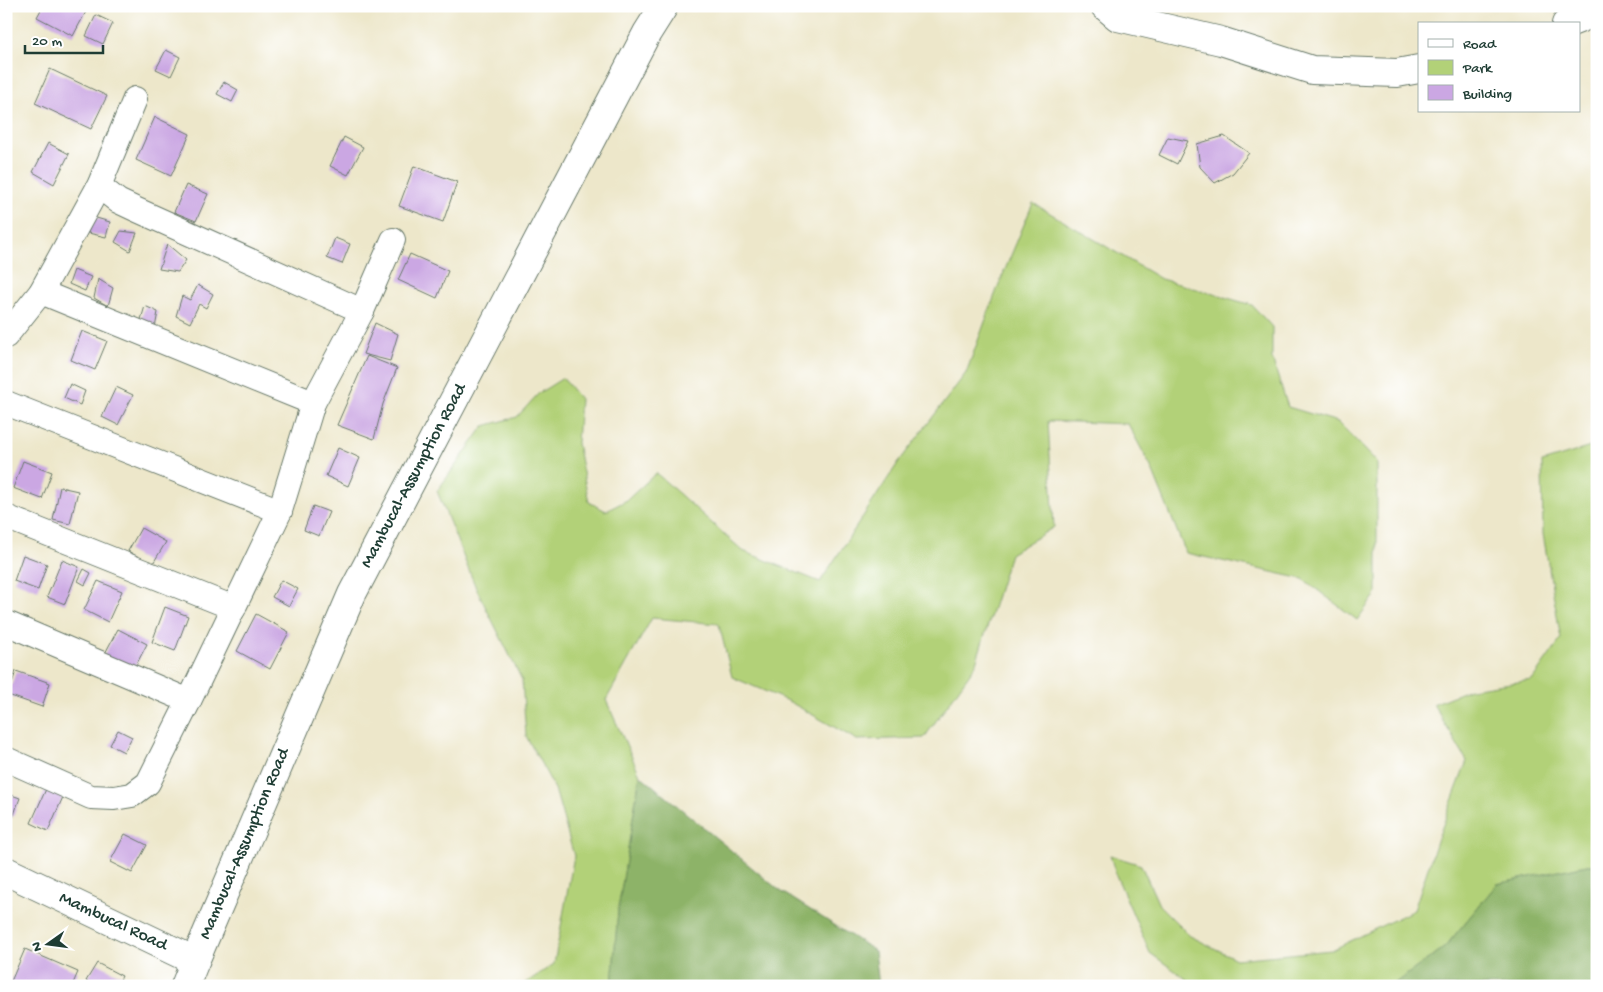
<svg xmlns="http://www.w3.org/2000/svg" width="1603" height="992" font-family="'Gochi Hand',sans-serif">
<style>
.green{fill:#b2d178;stroke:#688756}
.forest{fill:#8db368;stroke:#56784e}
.building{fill:#cba7e3}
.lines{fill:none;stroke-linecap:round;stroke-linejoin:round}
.minor-casing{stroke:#677868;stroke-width:26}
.tertiary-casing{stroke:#677868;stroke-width:30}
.secondary-casing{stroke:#677868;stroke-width:30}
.minor{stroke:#fff;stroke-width:24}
.tertiary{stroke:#fff;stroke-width:28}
.secondary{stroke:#fff;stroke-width:28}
.labels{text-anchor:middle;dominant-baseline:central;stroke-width:4.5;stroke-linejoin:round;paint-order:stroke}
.street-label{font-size:18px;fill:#1f3d34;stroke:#fff}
</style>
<rect width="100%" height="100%" fill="#fff"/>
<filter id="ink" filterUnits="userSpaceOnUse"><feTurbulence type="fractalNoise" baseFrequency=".02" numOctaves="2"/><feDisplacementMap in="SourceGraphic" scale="10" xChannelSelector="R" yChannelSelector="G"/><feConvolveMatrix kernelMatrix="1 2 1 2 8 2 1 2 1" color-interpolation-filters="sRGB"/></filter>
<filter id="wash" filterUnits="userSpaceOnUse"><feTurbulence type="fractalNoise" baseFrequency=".0096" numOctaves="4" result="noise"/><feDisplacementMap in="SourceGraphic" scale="20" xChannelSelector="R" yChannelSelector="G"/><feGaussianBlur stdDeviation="1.12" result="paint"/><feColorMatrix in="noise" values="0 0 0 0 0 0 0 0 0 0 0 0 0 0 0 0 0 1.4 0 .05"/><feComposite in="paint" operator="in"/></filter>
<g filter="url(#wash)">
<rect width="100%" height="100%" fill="#ede7ca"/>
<g class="green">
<path d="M1033,203L1161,279L1252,305L1272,327V359L1288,407L1338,422L1377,462V593L1357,620L1303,579L1186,553L1151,467L1128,424L1048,421L1054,527L1010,554L975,666L924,738L857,740L790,702L732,677L719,624L652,618L606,700L640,775L618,910L612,986H521L554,964L574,856L555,789L526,736L522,680L476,588L437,491L484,426L517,417L539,393L563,378L580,399L577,443L589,502L606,511L627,500L656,473L743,551L820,582L898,463L966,373L999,284Z"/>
<path d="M1597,445V865H1587L1497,884L1445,947L1391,986H1196L1150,953L1116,875L1110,855L1141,865L1159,905L1190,936L1236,959L1332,950L1414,910L1438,838L1467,761L1433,704L1470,689L1532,680L1561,639L1543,534L1542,462Z"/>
</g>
<g class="forest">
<path d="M640,775L779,890L875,951L879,986H612L618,910Z"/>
<path d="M1587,865H1597V986H1391L1445,947L1497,884Z"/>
</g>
<g id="blocks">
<g class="building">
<path d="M43,6H89L73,36L37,17Z"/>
<path d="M96,15L113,23L103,44L86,36Z"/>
<path d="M166,50L180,57L171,76L156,69Z"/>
<path d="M50,69L107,96L91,129L35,103Z"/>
<path d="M224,82L238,90L232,102L217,94Z"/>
<path d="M155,117L190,134L171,176L136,160Z"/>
<path d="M1224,136L1249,153L1233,173L1215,183L1200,167L1197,144Z"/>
<path d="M344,137L363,147L348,175L330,166Z"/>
<path d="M1168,137L1188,141L1177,164L1159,155Z"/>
<path d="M48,143L69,154L54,184L33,172Z"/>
<path d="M414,166L457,182L443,222L399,206Z"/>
<path d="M186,185L208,194L196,221L174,212Z"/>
<path d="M93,217L110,222L106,237L88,233Z"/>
<path d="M121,231L137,233L130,251L115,242Z"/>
<path d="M335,238L350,244L342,264L327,258Z"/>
<path d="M167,244L186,260L178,272L159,269Z"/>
<path d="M410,254L448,271L437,298L398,280Z"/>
<path d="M74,270L91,277L85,291L69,284Z"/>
<path d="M98,279L113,288L108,306L94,298Z"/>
<path d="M198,285L213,294L206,308L199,304L190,323L176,316L182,296L190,300Z"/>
<path d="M145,306L158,312L155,328L140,323Z"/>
<path d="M375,323L398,334L390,361L363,354Z"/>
<path d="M82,331L107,341L95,370L71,360Z"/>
<path d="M367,356L397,368L383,404L374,439L337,425Z"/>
<path d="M70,384L85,391L80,405L64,398Z"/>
<path d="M116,387L133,395L118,425L102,417Z"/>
<path d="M338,448L360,458L348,486L326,476Z"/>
<path d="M23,461L52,472L42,499L13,488Z"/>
<path d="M60,487L78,491L70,524L53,520Z"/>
<path d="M313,506L329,512L319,536L304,530Z"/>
<path d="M141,528L166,542L152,565L128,551Z"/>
<path d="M23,555L47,564L38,590L14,581Z"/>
<path d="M62,560L79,567L65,604L47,597Z"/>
<path d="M84,569L91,573L85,585L78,581Z"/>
<path d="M281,580L298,589L289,606L272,597Z"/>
<path d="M98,581L122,591L108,622L84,610Z"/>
<path d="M165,607L188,616L175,651L152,642Z"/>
<path d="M256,614L289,632L270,669L237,651Z"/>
<path d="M118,629L147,644L132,673L103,657Z"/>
<path d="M16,671L50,683L42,707L8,695Z"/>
<path d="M118,730L132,737L124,752L110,745Z"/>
<path d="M46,789L63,797L48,831L31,823Z"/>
<path d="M6,793L20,798L13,817L6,814Z"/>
<path d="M125,834L147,845L132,873L110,862Z"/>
<path d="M25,949L78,972L72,986H9Z"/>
<path d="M97,963L122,976L117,986H94L86,981Z"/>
</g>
</g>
</g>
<g filter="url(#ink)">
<use href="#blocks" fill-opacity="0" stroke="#677868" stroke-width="1"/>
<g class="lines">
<defs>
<g id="minor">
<path d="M99,186L118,201L135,209L362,311"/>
<path d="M41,292L313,403"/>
<path d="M6,336L41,292L99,186L135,99"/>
<path d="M6,403L280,511"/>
<path d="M6,517L234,608"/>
<path d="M6,623L189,701"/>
<path d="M6,759L91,797L114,798L132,795L148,783L189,701L280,511L313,403L362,311L393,240"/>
</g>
<g id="tertiary">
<path d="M1105,6L1118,17L1221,41L1312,70L1397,73L1419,69"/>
<path d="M1566,24L1597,12"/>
<path d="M195,961L352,594L647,33L664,6"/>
</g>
<path id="secondary" d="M6,871L195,961L185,986"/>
</defs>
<use href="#minor" class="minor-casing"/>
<use href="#tertiary" class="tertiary-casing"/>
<use href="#secondary" class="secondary-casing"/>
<use href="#minor" class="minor"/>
<use href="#tertiary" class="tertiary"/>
<use href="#secondary" class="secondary"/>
</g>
</g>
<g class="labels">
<g class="street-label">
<text transform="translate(414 476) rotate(-62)">Mambucal-Assumption Road</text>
<text transform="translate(245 844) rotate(-67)">Mambucal-Assumption Road</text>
<text transform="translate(113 922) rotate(25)">Mambucal Road</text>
</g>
</g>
<rect width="1603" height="992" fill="none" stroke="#fff" stroke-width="25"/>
<rect x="1418" y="22" width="162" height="90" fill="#ffffff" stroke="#a5b1ae"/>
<rect x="1428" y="39" width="25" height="8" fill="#ffffff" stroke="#a5b1ae"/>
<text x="1463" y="48" font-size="15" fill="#1f3d34">Road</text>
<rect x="1428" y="60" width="25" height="15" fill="#b2d178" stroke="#a5b1ae"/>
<text x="1463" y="72" font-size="15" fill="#1f3d34">Park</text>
<rect x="1428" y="85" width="25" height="15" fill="#cba7e3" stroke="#a5b1ae"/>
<text x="1463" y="98" font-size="15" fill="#1f3d34">Building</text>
<g transform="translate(48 944) rotate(256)" stroke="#ffffff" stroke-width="4" paint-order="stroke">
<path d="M0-4L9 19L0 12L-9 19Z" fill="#1f3d34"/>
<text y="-8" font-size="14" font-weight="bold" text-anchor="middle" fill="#1f3d34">N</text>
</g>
<path d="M25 45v8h78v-8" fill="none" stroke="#1f3d34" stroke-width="2.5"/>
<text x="32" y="45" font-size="15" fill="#1f3d34" stroke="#ffffff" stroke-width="4" paint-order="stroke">20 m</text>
</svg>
